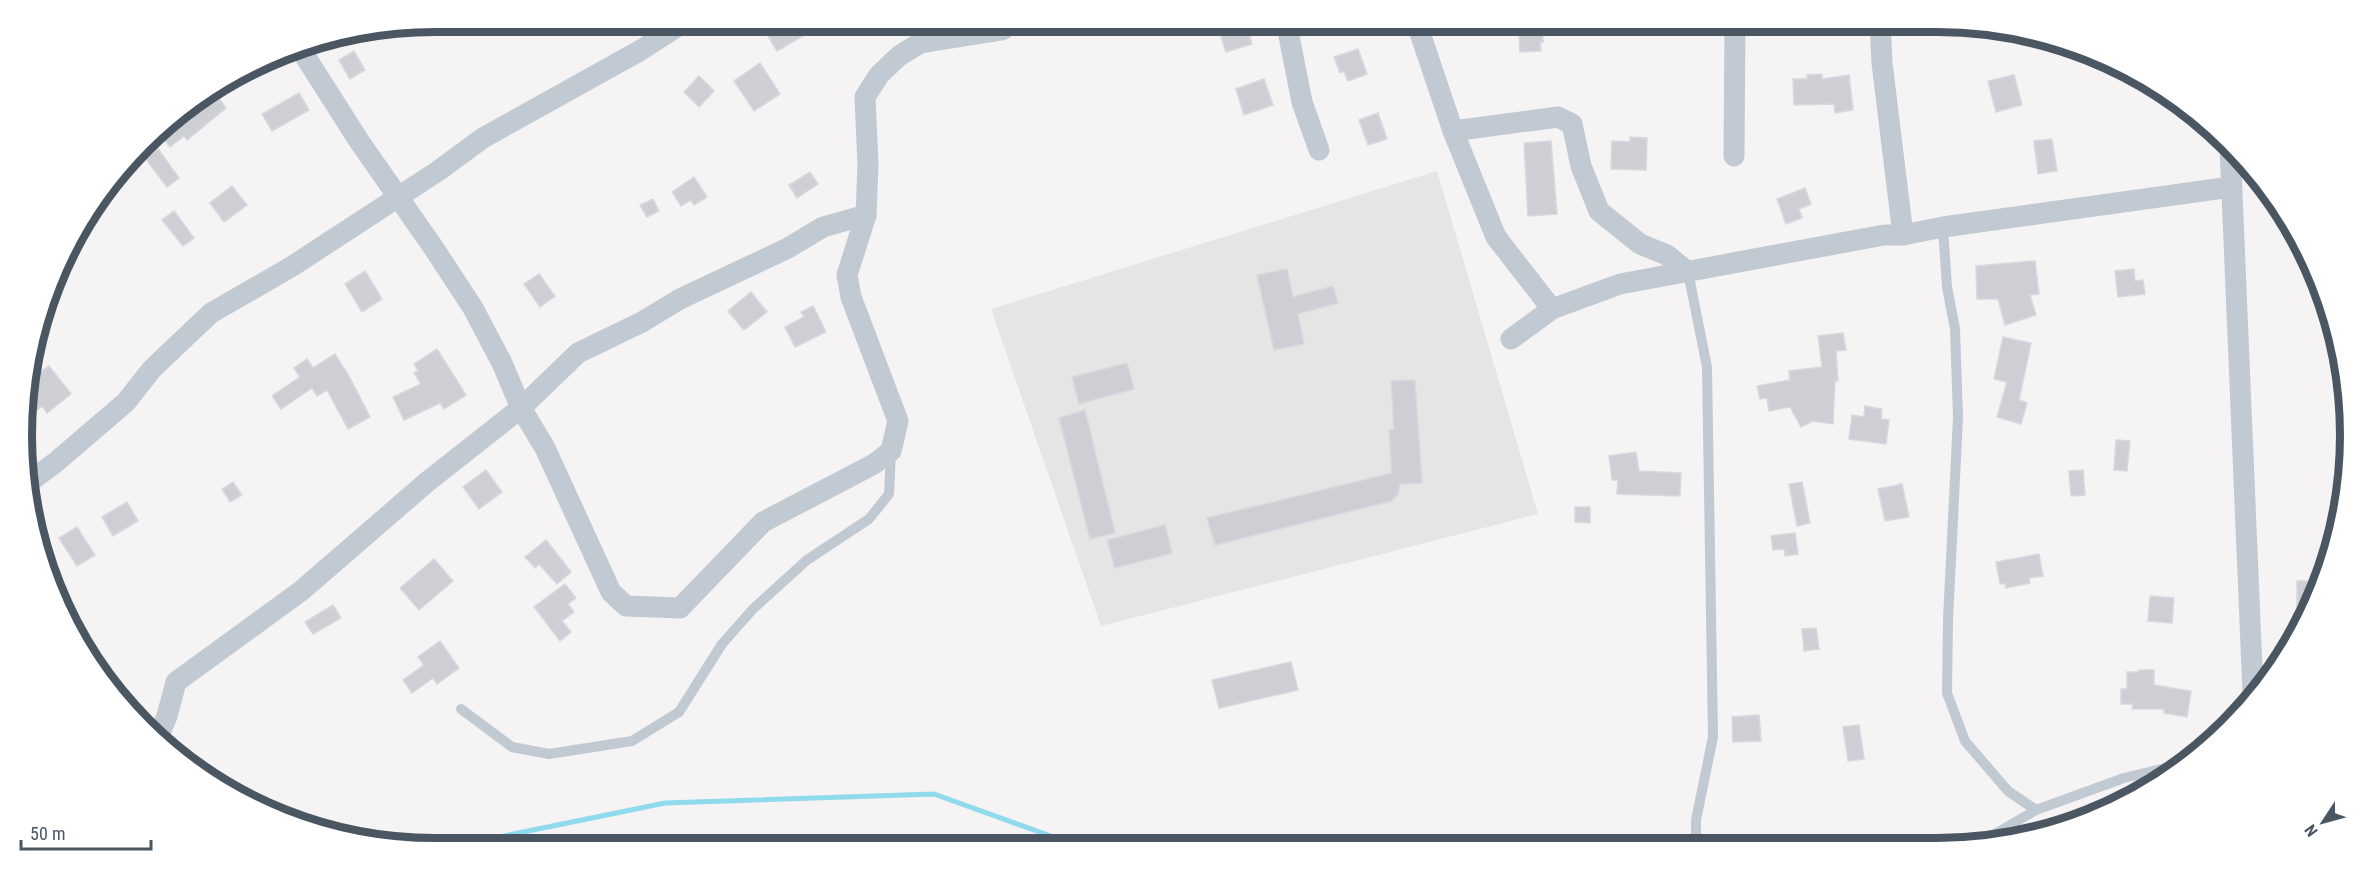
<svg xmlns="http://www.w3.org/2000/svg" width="2371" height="870" font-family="'Roboto Condensed',sans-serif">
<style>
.education{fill:#e6e4e5}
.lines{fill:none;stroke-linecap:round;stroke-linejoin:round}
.stream{stroke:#90daee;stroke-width:5}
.building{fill:#cdcfd5;stroke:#d7d9de;stroke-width:1.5}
.lane{stroke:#c1cad2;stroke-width:10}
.street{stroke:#c1cad2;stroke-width:21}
.rim{fill:none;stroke:#4a5661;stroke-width:8}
</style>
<rect width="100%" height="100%" fill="#f5f3f3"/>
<path class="education" d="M1437,171L1538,514L1101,626L991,309Z"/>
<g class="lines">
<path class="stream" d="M440,849L665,803L934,794L1084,848"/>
</g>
<g class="building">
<path d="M769,21H804L810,32L777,51L761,25Z"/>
<path d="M1216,21H1245L1252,44L1226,52Z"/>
<path d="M1518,21H1542L1543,42H1540L1541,51L1520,52Z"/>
<path d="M1358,49L1367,74L1348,81L1344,71L1340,73L1334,57Z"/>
<path d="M354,51L365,70L350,79L339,60Z"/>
<path d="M760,63L780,94L754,111L734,81Z"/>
<path d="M1822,74V79L1849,75L1853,110L1835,113L1834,104L1794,105L1793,79H1807V75Z"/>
<path d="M2014,75L2022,105L1996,112L1988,81Z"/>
<path d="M699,76L714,91L699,107L684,92Z"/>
<path d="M1264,79L1273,105L1244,115L1236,89Z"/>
<path d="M299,93L309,110L272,131L262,114Z"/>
<path d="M216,94L226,108L187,140L184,136L170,147L157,130L162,124L182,109L188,116Z"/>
<path d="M1378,113L1387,139L1368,145L1359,120Z"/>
<path d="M1630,137L1647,138L1646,170L1611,169L1612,141L1630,142Z"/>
<path d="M2052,139L2057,171L2038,174L2034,141Z"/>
<path d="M1551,141L1557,214L1528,216L1524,143Z"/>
<path d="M158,149L179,178L167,187L145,158Z"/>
<path d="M810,172L818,184L797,198L789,185Z"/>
<path d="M694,177L707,197L694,205L691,200L681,206L672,192Z"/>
<path d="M232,186L247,205L224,222L210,203Z"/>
<path d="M1805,188L1811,204L1799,209L1802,218L1786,224L1777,199Z"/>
<path d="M653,199L659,211L647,217L640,205Z"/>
<path d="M174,211L194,238L183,246L162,220Z"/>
<path d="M2035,261L2039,294L2030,295L2036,315L2005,325L1998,299H1977L1976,266Z"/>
<path d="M1287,269L1293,297L1333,286L1338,303L1298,314L1304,344L1274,350L1257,275Z"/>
<path d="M2134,269L2135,281L2143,280L2145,294L2118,297L2115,271Z"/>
<path d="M365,271L382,299L362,312L345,284Z"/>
<path d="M539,274L555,296L540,307L524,284Z"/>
<path d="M751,292L767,312L744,330L728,311Z"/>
<path d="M813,306L826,332L795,347L785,327L804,317L801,312Z"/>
<path d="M1843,333L1846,350L1836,351L1838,381H1835L1833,424L1813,421L1801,427L1790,407L1769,411L1767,398L1760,399L1757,386L1790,380L1789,371L1822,367L1818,336Z"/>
<path d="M2003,337L2031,343L2019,400L2027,403L2021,424L1997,417L2007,382L1994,379Z"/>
<path d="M437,349L466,395L444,409L440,403L404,420L393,397L421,384L414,373L418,371L414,364Z"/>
<path d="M335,354L349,376L370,417L348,429L327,390L317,396L312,388L281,409L272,396L300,377L294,368L307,359L313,368Z"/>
<path d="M1127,363L1134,389L1079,404L1072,377Z"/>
<path d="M49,366L71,394L47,413L42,406L26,419L25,394L38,383L34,377Z"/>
<path d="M1415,380L1422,483L1400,484L1398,494L1391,501L1215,545L1207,518L1392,473L1389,430L1394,429L1391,381Z"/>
<path d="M1865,406L1882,409L1881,419L1889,420L1886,444L1849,439L1852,415L1864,417Z"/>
<path d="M1085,410L1115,533L1090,539L1059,418Z"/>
<path d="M2116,440L2130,441L2127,471L2114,470Z"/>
<path d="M1636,452L1639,471L1681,473L1680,496L1617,494L1618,480H1612L1609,456Z"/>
<path d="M486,470L502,492L479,509L463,487Z"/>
<path d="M2083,470L2085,495L2071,496L2069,471Z"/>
<path d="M233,482L242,495L230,502L222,489Z"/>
<path d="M1802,482L1810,523L1797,526L1789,484Z"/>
<path d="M1902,484L1909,517L1885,521L1878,489Z"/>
<path d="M127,502L138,521L113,536L102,517Z"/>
<path d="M1575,507H1590V523L1575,522Z"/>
<path d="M1165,525L1172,553L1115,568L1107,540Z"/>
<path d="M77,527L95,555L77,566L59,538Z"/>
<path d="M1795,533L1798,554L1785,556L1784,549L1773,550L1771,536Z"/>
<path d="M546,540L571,572L557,584L539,564L535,568L525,557Z"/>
<path d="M2039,554L2043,576L2029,578L2030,583L2006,588L2005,583L2000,584L1996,562Z"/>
<path d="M434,559L453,581L419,610L400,588Z"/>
<path d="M2297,581H2320L2308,609H2297Z"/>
<path d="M565,584L576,598L568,604L574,612L562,621L571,632L560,641L534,607Z"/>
<path d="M2150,596L2174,598L2172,623L2148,621Z"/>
<path d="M333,605L341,618L313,634L305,622Z"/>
<path d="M1816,628L1819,649L1804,651L1802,629Z"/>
<path d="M440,641L459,668L437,684L433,678L412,693L403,680L424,665L418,657Z"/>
<path d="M1291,662L1298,690L1219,708L1212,680Z"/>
<path d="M2139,670H2154V685L2191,691L2187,717L2164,713V709H2132L2133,704H2121V689H2127V672H2139Z"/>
<path d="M1759,715L1761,741L1733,742L1732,717Z"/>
<path d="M1859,725L1864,759L1848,761L1843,727Z"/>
</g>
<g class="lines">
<g class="lane">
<path d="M1943,227L1947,287L1955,329L1958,417L1948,620L1947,693L1965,741L2008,791L2036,810"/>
<path d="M1688,272L1707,367L1713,737L1696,820V846"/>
<path d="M461,709L512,747L549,754L632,741L679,712L722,644L753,609L807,560L869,519L889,494L891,451"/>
<path d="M1976,845L2036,810L2124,778L2182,764"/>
</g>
<g class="street">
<path d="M1286,21L1302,102L1319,150"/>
<path d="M1416,21L1453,131L1496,237L1552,309"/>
<path d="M1880,21L1882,63L1903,235"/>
<path d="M298,45L359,141L433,247L473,308L502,363L521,408L545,448L611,592L626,606L680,608L763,522L874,464L891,451L898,421L851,297L847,275L866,215L868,165L865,97L879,75L899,56L920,43L1002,30L1016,21"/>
<path d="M1453,131L1558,117L1572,124L1581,166L1599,211L1640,244L1667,255L1688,272"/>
<path d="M2230,146L2253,693"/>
<path d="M1734,156L1735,21"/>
<path d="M1511,339L1552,309L1620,284L1884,235H1903L1943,227L2231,187"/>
<path d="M28,483L56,462L126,402L152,369L211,313L291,267L438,171L483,138L641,50L686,21"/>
<path d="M158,737L167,716L176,682L301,591L427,482L521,408L578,353L642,322L680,299L788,248L823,227L866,215"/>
</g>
</g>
<path d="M0 0H2371V870H0ZM435 32H1937A403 403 0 0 1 2340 435V435A403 403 0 0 1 1937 838H435A403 403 0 0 1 32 435V435A403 403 0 0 1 435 32Z" fill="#fff" fill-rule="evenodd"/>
<path class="rim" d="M435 32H1937A403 403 0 0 1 2340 435V435A403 403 0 0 1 1937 838H435A403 403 0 0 1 32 435V435A403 403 0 0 1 435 32Z"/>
<g transform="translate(2323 822) rotate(234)" stroke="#ffffff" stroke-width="4.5" paint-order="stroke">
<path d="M0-4.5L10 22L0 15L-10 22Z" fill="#4a5661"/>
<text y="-9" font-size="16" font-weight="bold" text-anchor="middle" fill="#4a5661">N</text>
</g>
<path d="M21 840v9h130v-9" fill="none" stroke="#4a5661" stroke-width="3"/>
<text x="30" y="840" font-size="18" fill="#4a5661" stroke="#ffffff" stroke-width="4.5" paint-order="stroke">50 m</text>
</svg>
